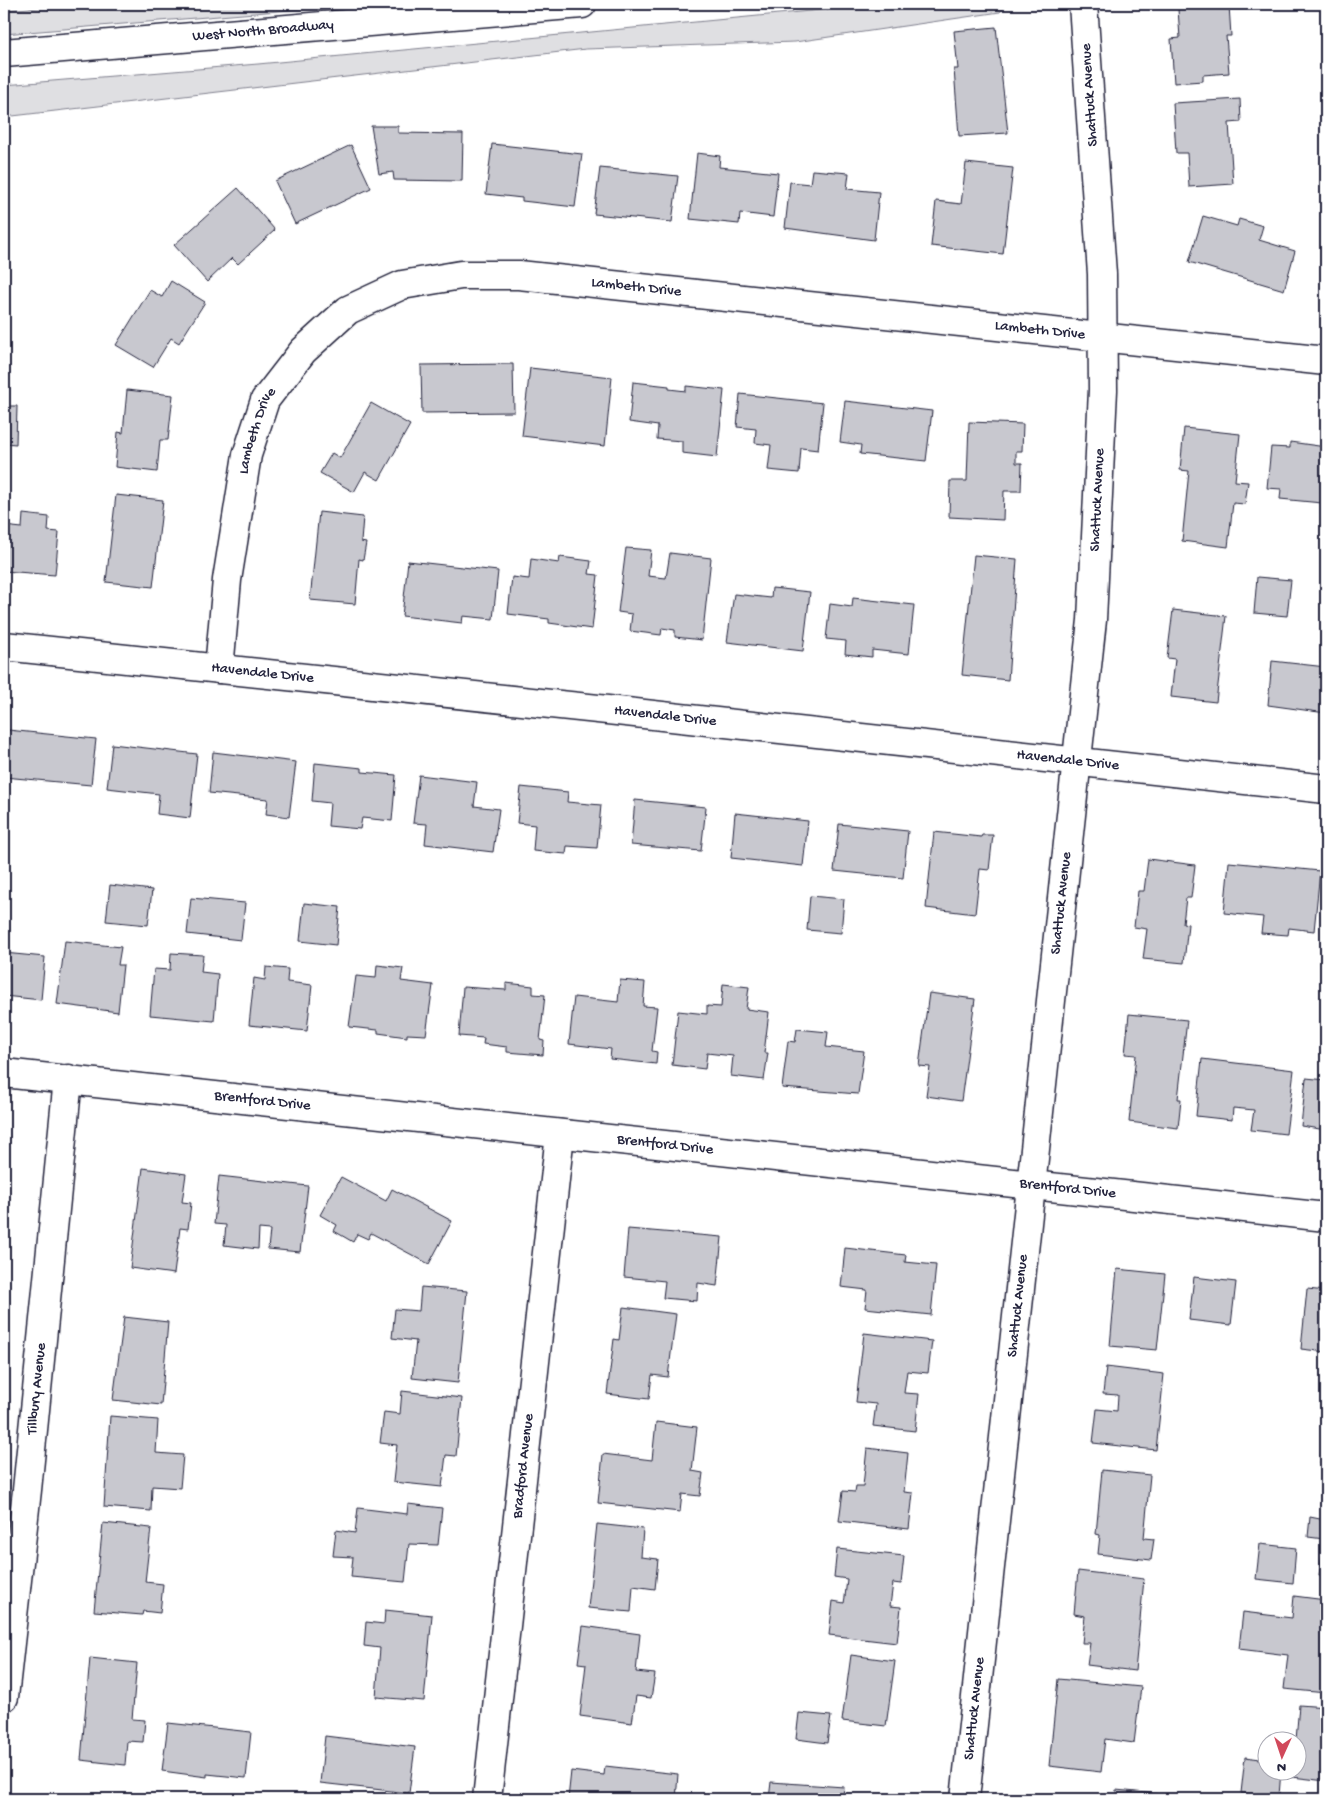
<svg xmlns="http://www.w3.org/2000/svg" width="1330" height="1803" font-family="'Gochi Hand',sans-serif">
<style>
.green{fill:#dfdfe2;stroke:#80808e}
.building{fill:#c8c8cf;stroke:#22223b}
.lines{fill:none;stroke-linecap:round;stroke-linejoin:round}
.minor-casing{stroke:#22223b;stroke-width:31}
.secondary-casing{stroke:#22223b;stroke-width:31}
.minor{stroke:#fff;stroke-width:28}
.secondary{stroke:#fff;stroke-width:28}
.labels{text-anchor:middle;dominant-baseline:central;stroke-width:5;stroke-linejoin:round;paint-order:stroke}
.street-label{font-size:15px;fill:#22223b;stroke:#fff}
</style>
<rect width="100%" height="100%" fill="#fff"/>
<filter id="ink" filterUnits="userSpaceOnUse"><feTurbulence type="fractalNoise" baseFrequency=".02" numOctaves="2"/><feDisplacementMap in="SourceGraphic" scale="10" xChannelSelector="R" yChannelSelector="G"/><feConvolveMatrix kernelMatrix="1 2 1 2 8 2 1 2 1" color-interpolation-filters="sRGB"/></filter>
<g filter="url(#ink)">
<g class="green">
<path d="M83,4H362L4,34V10Z"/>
<path d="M883,4H1007L1000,12L795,42L586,49L4,117V85L258,64Z"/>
</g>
<g class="building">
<path d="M1229,5L1231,36H1226L1229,73L1203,75V81L1174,83L1171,39L1180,38L1178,9Z"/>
<path d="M996,27L1008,133L959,136L954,69H958L954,31Z"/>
<path d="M1240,99L1241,122L1229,123L1233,184L1189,187L1187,153H1176L1173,103Z"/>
<path d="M371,126H398V133L463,134L462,181L394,180L393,172L379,174Z"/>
<path d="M492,144L582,154L575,207L522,201V198L486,194Z"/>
<path d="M351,145L371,188L295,224L275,181Z"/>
<path d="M697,153L720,156L719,167L778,173L773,217L740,213L739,224L690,219Z"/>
<path d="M966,163L1013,168L1003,254L931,246L936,201L961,204Z"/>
<path d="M600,168L678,176L672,222L594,214Z"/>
<path d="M812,170L849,173L847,189L879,192L874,240L785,228L790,182L810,184Z"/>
<path d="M238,188L275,230L238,264L232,258L207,282L174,245Z"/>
<path d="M1203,216L1237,226L1239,219L1263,226L1259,240L1295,251L1284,290L1189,262Z"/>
<path d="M171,281L205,302L179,343L171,338L153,367L116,345L150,290L162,297Z"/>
<path d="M513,364L514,412L422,413L421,365Z"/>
<path d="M530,368L612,377L605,446L522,436Z"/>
<path d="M633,382L669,386V389L686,391V386L724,390L717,457L682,453V441L657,439L658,426L629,422Z"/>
<path d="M127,390L173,395L168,440H160L157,472L115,467L118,432L123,433Z"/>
<path d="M740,394L823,403L818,450L801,448L799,473L768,470L771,445L755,443L756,429L737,427Z"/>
<path d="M845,401L932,411L926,461L860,454L861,445L840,442Z"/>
<path d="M371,403L410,425L379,480L365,472L354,492L320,473L332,453L340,458Z"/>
<path d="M4,406H17L16,444L4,443Z"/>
<path d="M969,422L1023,424L1022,451H1016V463H1022L1021,491H1004L1003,520L949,517L950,481H967Z"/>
<path d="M1184,428L1240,434L1235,481L1248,482L1245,504L1233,503L1228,547L1182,541L1189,471L1180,470Z"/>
<path d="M1290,442L1326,447V493H1323L1322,503L1280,499L1281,489L1267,488L1271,447L1290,448Z"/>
<path d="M116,495L163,500L153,587L106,582Z"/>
<path d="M319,512L363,517L361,542L366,543L363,560L359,559L355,604L310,600Z"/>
<path d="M23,514L49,517L48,531L59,532L55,575L4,571V526L22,528Z"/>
<path d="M626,548L651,550L648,576L666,578L670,553L711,558L702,640L675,637V630L662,628L661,635L630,631L632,614L618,612Z"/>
<path d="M974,555L1017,559L1008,680L962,675Z"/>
<path d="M560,557L591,561L589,574L598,575L592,629L549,623V619L508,614L512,577L529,579L531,559L559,563Z"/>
<path d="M408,561L498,571L493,619L463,616L462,623L402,616Z"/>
<path d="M1257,577L1291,580L1287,616L1254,613Z"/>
<path d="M772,588L810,592L803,651L727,642L734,594L771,598Z"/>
<path d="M853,598L914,605L909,654L872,650V657L845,654L846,641L826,639L830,604L852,607Z"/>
<path d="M1173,610L1226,616L1216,702L1171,697L1175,659L1167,658Z"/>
<path d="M1272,661L1326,667V713L1268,705Z"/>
<path d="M8,730L96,739L91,785L4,777Z"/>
<path d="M112,744L197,754L190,818L157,814L159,794L107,788Z"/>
<path d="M213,752L296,762L289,817L266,814L268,799L209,793Z"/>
<path d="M315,763L362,768V772L396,775L392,821L362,818L360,829L328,826L330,803L312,801Z"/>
<path d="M419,775L477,782L474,806L499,809L493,852L425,844L427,824L413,823Z"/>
<path d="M521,787L568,792L567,802L601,805L597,848L567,846L566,854L533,851L535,825L517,823Z"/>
<path d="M635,800L706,807L701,851L631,845Z"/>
<path d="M735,813L808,821L803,866L731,858Z"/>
<path d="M839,824L908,831L903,878L834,871Z"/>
<path d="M934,832L981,837L982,835H993L989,870L980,869L975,914L926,908Z"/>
<path d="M1148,859L1195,865L1191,898H1186L1183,923L1188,924L1184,963L1143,959L1147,929L1134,927L1138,891H1144Z"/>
<path d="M1229,862L1320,871L1314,931L1289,928L1288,935L1261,933L1263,917L1224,913Z"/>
<path d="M110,885L152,890L148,925L106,921Z"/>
<path d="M810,896L844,899L841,933L807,930Z"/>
<path d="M191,898L245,903L241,940L187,934Z"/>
<path d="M304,903L340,907L336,945L300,941Z"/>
<path d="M65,941L121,947L118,965H123L118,1012L57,1004Z"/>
<path d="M4,953L45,957L41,1000L4,996Z"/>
<path d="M171,953L203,955L201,972L218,974L214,1021L150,1015L154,969L170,970Z"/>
<path d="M377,965L403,968L401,981L433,985L426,1035L407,1034V1037L378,1033V1030L349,1027L356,976L376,978Z"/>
<path d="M266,967L288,969L287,982L312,985L307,1031L249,1025L254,978L265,980Z"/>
<path d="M620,980L645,982L643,1006L657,1007L652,1051L657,1052L656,1064L610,1059L611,1049L569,1044L574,997L618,1002Z"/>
<path d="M506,983L533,986V994L545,995L540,1040L544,1041L543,1055L507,1052V1047L483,1044L484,1038L459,1036L463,987L506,990Z"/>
<path d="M723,984L749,987L746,1009L769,1012L764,1053H768L764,1080L731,1076L733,1056L707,1053L705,1069L672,1065L678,1011L707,1014V1006L721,1007Z"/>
<path d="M929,993L975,999L961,1101L926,1096L930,1067L919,1066Z"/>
<path d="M1129,1014L1187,1020L1178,1099H1181L1178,1128L1129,1122L1136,1055L1125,1054Z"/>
<path d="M797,1029L828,1032L826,1047L864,1051L858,1094L782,1088L788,1041L795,1042Z"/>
<path d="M1202,1059L1294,1070L1286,1134L1251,1130L1254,1110L1233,1108L1232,1120L1196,1116Z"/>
<path d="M1306,1078L1326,1080V1130L1301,1126Z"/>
<path d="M143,1168L186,1174L182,1202L191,1203L188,1229L180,1228L174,1274L130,1268Z"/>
<path d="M219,1176L308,1186L300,1252L268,1249L270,1230L259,1229L258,1249L224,1245L226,1225L214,1224Z"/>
<path d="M341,1177L386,1201L392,1189L452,1221L429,1264L371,1233L368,1239L357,1234L353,1242L334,1231L337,1225L320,1215Z"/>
<path d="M628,1229L722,1237L717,1286L698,1283L697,1301L663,1298L665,1281L624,1277Z"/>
<path d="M845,1248L906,1255L905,1262L936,1265L931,1315L865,1308L867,1290L841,1287Z"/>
<path d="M1117,1269L1165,1274L1157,1350L1110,1346Z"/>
<path d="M1194,1277L1236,1282L1231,1325L1189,1320Z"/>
<path d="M421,1287L467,1291L458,1383L412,1378L416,1341L392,1338L395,1309L419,1311Z"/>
<path d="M1307,1289L1326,1291V1352L1301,1349Z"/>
<path d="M623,1307L676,1314L668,1377L652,1375L649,1399L607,1394L614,1339L619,1340Z"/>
<path d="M124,1317L168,1322L161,1405L113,1400Z"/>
<path d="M864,1333L932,1341L928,1373L907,1371L904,1393L919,1394L915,1431L873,1426L876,1404L856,1402Z"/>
<path d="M1106,1367L1164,1374L1156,1450L1093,1443L1097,1409L1117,1411L1118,1395L1103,1394Z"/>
<path d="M402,1391L462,1398L456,1456L446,1455L442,1487L393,1482L397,1445L380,1443L384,1412L400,1414Z"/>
<path d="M110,1416L158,1420L156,1453L183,1455L180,1488L152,1486L151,1511L104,1507Z"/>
<path d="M656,1422L697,1427L692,1471L703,1473L700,1496L682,1494L680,1512L598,1503L603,1454L652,1460Z"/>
<path d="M1324,1426H1326V1464L1320,1463Z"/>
<path d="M867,1448L908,1453L904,1492L913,1493L909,1529L839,1521L843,1491L855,1492L856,1486H863Z"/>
<path d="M1102,1470L1150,1475L1144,1538L1154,1539L1151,1560L1098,1554L1100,1535L1096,1534Z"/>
<path d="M408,1504L442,1508L438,1545L409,1544L405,1582L351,1577L353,1557L333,1556L336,1530L355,1533L358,1508L407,1514Z"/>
<path d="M1326,1512V1576L1319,1575L1324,1539L1308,1537L1310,1517L1325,1520Z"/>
<path d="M103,1523L151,1528L145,1582L163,1584L160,1613L143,1611L142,1615L94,1611Z"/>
<path d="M597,1524L643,1529L641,1557L658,1559L655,1589L633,1586L631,1612L588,1608Z"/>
<path d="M1260,1544L1296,1548L1293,1583L1256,1579Z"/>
<path d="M837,1549L904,1556L901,1584L893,1583L890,1606L901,1607L897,1643L829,1635L833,1601L844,1603L845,1597L847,1579L834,1577Z"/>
<path d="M1078,1571L1144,1579L1135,1671L1087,1665L1090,1643H1082L1085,1616L1074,1614Z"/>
<path d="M1294,1596L1326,1600V1693L1284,1689L1288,1655L1239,1649L1243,1612L1292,1618Z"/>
<path d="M385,1610L432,1615L424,1701L376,1697L380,1648L364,1646L366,1622L384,1624Z"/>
<path d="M583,1626L640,1634L636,1672L655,1674L651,1698L636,1696L632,1723L580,1716L586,1664L578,1663Z"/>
<path d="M851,1655L895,1661L886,1726L842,1721Z"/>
<path d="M90,1658L137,1663L132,1719L145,1720L143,1742L127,1741L125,1765L81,1760Z"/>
<path d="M1058,1679L1141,1687L1134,1743L1105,1739L1101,1772L1049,1766Z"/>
<path d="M1299,1705L1326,1707V1781L1292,1777L1293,1770H1298L1296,1740Z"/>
<path d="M799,1713L831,1716L827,1743L796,1739Z"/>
<path d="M168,1723L251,1732L246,1778L207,1774V1777L162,1771Z"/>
<path d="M325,1736L415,1747L409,1793L320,1783Z"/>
<path d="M1245,1757L1268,1760V1770H1281L1279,1796L1241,1793Z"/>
<path d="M605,1766L678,1774L676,1799H568L571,1771L604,1775Z"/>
<path d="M771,1782L844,1787L843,1797L871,1799H769Z"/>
<path d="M1116,1790L1157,1794V1799H1115Z"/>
</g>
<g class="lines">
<defs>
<g id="minor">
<path id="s1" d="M4,646L617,711L1326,789"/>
<path id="s2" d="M219,669L227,580L247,455L265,400L303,351L348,310L402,285L461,275H519L1326,361"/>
<path id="s3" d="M4,1073L1326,1217"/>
<path id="s4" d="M4,1697L27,1490L68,1079"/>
<path id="s5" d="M487,1799L560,1134"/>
<path id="s6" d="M965,1799L1092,620L1103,390L1102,274L1083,4"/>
</g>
<g id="secondary">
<path id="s7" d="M4,53L582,4"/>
</g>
</defs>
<use href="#minor" class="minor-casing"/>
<use href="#secondary" class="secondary-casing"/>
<use href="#minor" class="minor"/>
<use href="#secondary" class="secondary"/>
</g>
</g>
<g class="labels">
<g class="street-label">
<text stroke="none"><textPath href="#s7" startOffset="260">West North Broadway</textPath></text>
<text transform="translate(1090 95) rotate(-94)">Shattuck Avenue</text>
<text stroke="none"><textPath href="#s2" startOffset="692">Lambeth Drive</textPath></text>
<text stroke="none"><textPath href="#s2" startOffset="1098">Lambeth Drive</textPath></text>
<text stroke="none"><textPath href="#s2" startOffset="242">Lambeth Drive</textPath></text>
<text stroke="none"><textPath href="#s6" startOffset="1306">Shattuck Avenue</textPath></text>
<text stroke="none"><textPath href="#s1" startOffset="260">Havendale Drive</textPath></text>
<text stroke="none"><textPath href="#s1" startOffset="665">Havendale Drive</textPath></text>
<text stroke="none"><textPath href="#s1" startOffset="1070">Havendale Drive</textPath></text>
<text stroke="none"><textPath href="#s6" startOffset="901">Shattuck Avenue</textPath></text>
<text stroke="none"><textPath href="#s3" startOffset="260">Brentford Drive</textPath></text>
<text stroke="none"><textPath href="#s3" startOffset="665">Brentford Drive</textPath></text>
<text stroke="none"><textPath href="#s3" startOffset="1070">Brentford Drive</textPath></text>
<text stroke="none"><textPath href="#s6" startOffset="496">Shattuck Avenue</textPath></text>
<text stroke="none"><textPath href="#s4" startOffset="310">Tillbury Avenue</textPath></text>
<text stroke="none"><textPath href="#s5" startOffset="335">Bradford Avenue</textPath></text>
<text stroke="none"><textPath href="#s6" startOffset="91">Shattuck Avenue</textPath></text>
</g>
</g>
<rect width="1330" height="1803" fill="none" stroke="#fff" stroke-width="20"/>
<rect x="10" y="10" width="1310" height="1783" fill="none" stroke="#22223b" stroke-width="2" filter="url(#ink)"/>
<g transform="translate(1282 1756) rotate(183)"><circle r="24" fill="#ffffff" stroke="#a7a7b1"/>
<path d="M0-4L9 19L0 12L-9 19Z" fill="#d1495b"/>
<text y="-8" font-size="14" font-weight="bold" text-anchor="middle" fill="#22223b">N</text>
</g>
</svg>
